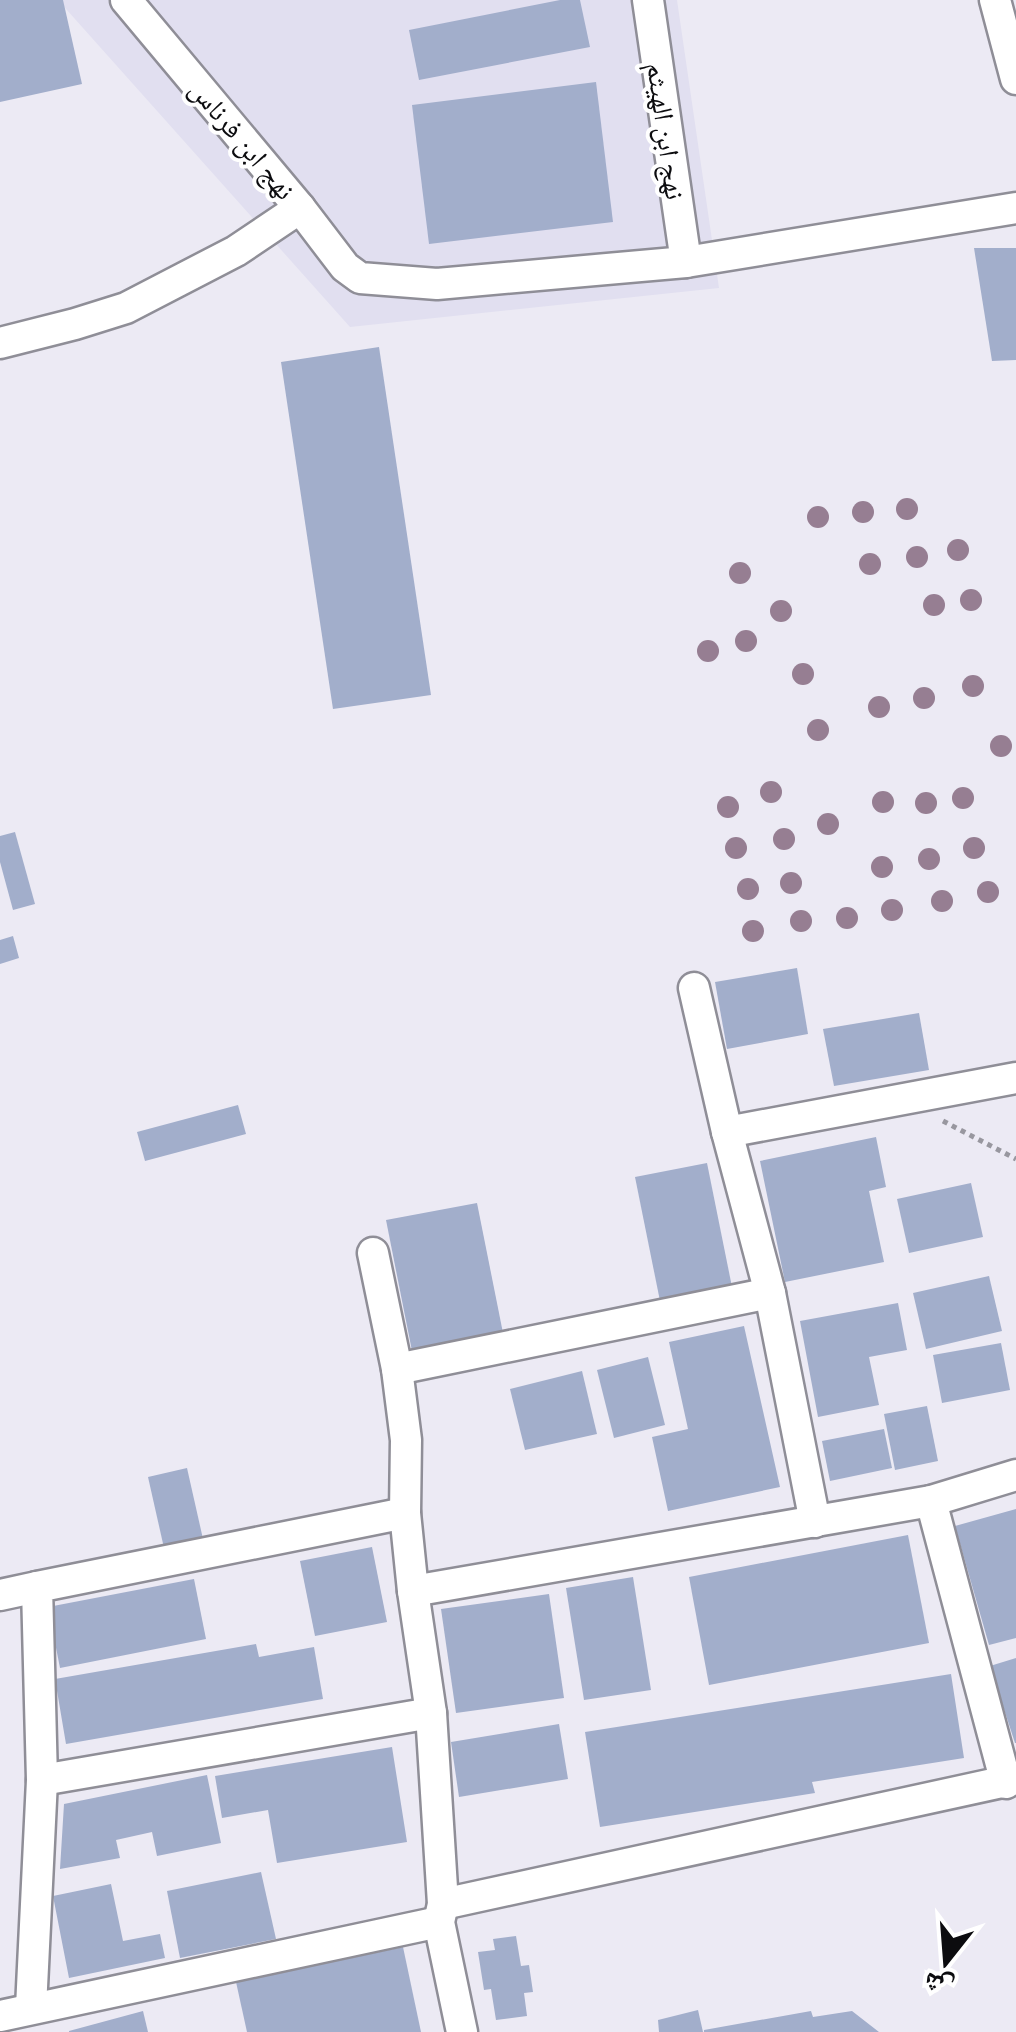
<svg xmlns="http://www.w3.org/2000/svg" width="1016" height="2032" font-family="'Titillium Web','Noto Naskh Arabic',sans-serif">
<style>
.built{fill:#e1dff0}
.building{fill:#a2aecb}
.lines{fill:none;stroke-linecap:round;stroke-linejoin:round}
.street-casing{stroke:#8f8e97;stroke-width:35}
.path{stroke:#98979f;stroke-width:5;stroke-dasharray:5 5;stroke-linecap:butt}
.street{stroke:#fff;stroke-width:30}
.tree{fill:#967e92}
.labels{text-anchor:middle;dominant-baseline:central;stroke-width:8;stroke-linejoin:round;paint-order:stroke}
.street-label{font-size:28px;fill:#0c0c0f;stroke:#fff}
</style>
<rect width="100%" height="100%" fill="#eceaf4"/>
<path class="built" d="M58,0H677L719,288L350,327Z"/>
<g class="building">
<path d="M0,0H63L82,84L0,102Z"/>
<path d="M560,0H580L590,47L419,80L409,30Z"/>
<path d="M596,82L613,222L429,244L412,105Z"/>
<path d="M974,248H1016V360L992,361Z"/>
<path d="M379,347L431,695L333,709L281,362Z"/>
<path d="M15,832L35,904L13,910L0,862V836Z"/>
<path d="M13,936L19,958L0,964V940Z"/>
<path d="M797,968L808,1034L727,1049L715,982Z"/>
<path d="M919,1013L929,1070L834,1086L823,1029Z"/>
<path d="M238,1105L246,1134L145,1161L137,1132Z"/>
<path d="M876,1137L886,1187L869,1191L884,1262L785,1282L760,1161Z"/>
<path d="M707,1163L732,1287L660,1301L635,1177Z"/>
<path d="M971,1183L983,1237L909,1253L897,1199Z"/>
<path d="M477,1203L503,1333L412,1351L386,1220Z"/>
<path d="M989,1276L1002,1331L926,1349L913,1293Z"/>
<path d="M898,1303L907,1350L869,1357L879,1405L818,1417L800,1321Z"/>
<path d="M744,1326L780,1487L668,1511L652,1437L688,1429L669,1342Z"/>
<path d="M1001,1343L1010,1390L942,1403L933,1355Z"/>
<path d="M648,1357L665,1425L614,1438L597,1370Z"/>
<path d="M582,1371L597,1434L525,1450L510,1389Z"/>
<path d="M927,1406L938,1461L895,1470L884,1414Z"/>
<path d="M884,1429L892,1468L830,1481L822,1441Z"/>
<path d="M187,1468L203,1539L164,1548L148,1477Z"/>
<path d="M1016,1509V1638L989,1645L955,1526Z"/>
<path d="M908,1535L929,1643L709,1685L689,1577Z"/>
<path d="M372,1547L387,1622L315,1636L300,1561Z"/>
<path d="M633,1577L651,1690L584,1700L566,1588Z"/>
<path d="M194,1579L206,1639L60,1668L48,1607Z"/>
<path d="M549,1594L564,1698L456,1713L441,1609Z"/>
<path d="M256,1644L259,1657L314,1647L323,1699L66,1744L55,1679Z"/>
<path d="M1016,1658V1743H1015L990,1666Z"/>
<path d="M951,1674L964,1758L812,1782L815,1793L600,1827L585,1732Z"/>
<path d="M559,1724L568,1779L459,1797L451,1742Z"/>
<path d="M392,1747L407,1842L277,1863L268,1810L222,1818L215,1776Z"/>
<path d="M207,1775L221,1843L157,1856L152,1832L116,1840L120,1858L60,1869L64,1804Z"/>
<path d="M261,1872L276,1939L180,1958L167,1891Z"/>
<path d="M111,1884L123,1941L160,1934L165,1958L69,1978L53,1896Z"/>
<path d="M516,1936L521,1966L529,1965L533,1992L524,1993L527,2016L496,2020L491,1989L484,1990L478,1952L495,1950L493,1939Z"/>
<path d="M403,1947L421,2032H247L236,1982Z"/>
<path d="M698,2010L703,2032H659L658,2020Z"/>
<path d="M143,2011L148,2032H69V2031Z"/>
<path d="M811,2011L813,2017L852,2011L879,2032H704V2030Z"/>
</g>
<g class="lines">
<defs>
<g id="street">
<path d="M126,0L300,208L345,267L360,278L437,284L686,262L1016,208"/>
<path d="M648,0L686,262"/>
<path d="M995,0L1016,79"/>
<path d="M0,343L75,324L126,308L236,251L300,208"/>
<path d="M694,988L727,1132L770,1293L815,1522"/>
<path d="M727,1132L1016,1078"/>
<path d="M373,1253L397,1369L406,1440L405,1513L413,1591"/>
<path d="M397,1369L770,1293"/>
<path d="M931,1501L1006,1783"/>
<path d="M0,1595L37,1587"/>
<path d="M42,1780L431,1713"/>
<path d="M443,1904L1016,1779"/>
<path d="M31,2008L42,1780L37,1587L405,1513"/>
<path d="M0,2016L439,1922"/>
<path d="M462,2032L439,1922L443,1904L431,1713L413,1591L931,1501L1016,1475"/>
</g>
</defs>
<use href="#street" class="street-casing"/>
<path class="path" d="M943,1121L1016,1159"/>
<use href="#street" class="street"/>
</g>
<g class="tree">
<circle cx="907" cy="509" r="11"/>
<circle cx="863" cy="512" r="11"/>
<circle cx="818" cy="517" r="11"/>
<circle cx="958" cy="550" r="11"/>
<circle cx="917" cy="557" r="11"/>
<circle cx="870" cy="564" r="11"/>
<circle cx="740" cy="573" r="11"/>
<circle cx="971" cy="600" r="11"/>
<circle cx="934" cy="605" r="11"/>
<circle cx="781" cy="611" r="11"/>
<circle cx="746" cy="641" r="11"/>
<circle cx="708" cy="651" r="11"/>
<circle cx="803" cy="674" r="11"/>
<circle cx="973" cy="686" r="11"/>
<circle cx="924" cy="698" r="11"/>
<circle cx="879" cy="707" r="11"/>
<circle cx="818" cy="730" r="11"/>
<circle cx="1001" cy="746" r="11"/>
<circle cx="771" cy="792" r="11"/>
<circle cx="963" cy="798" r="11"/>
<circle cx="883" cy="802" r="11"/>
<circle cx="926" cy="803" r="11"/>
<circle cx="728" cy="807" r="11"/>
<circle cx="828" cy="824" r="11"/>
<circle cx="784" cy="839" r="11"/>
<circle cx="736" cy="848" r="11"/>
<circle cx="974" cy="848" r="11"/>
<circle cx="929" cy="859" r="11"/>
<circle cx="882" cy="867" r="11"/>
<circle cx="791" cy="883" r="11"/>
<circle cx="748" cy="889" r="11"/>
<circle cx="988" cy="892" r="11"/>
<circle cx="942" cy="901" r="11"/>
<circle cx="892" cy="910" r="11"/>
<circle cx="847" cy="918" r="11"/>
<circle cx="801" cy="921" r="11"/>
<circle cx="753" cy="931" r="11"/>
</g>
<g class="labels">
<g class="street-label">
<text transform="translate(667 131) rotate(82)">نهج ابن الهيثم</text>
<text transform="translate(243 139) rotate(50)">نهج ابن فرناس</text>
</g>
</g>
<g transform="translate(946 1962) rotate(197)" stroke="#ffffff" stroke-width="8" paint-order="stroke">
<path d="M0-8L18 38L0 25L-18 38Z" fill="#0c0c0f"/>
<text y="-15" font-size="28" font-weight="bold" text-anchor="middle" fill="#0c0c0f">ش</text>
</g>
</svg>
